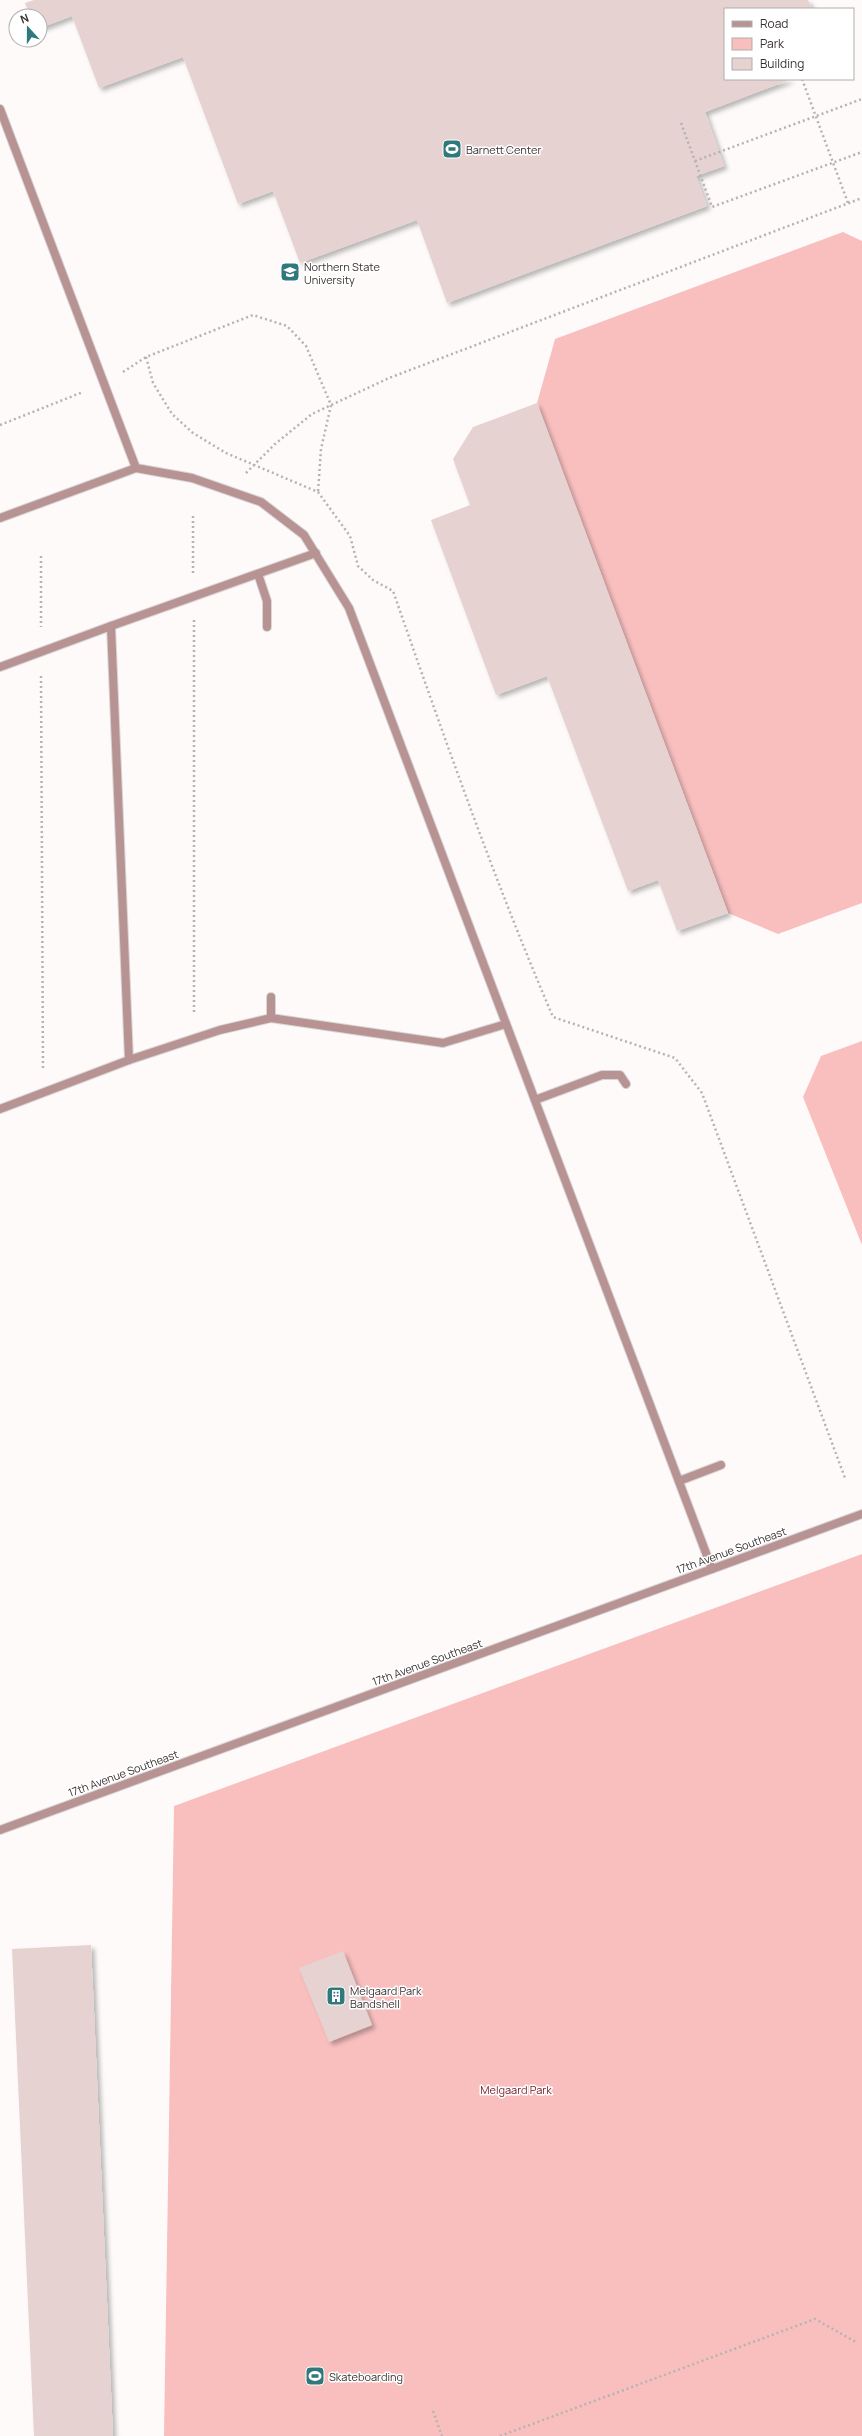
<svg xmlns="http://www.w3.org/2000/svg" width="862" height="2436" font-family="Manrope,sans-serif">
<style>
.green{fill:#f9bfbf}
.building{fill:#e7d2d2;filter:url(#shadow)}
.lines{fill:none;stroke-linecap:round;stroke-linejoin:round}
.service-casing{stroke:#dbd6d6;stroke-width:10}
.minor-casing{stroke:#dbd6d6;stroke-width:10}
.tertiary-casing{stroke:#dbd6d6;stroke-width:10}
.path{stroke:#b7b2b2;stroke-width:2.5;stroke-dasharray:2 3;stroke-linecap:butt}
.service{stroke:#b79493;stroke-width:8}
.minor{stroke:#b79493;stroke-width:8}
.tertiary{stroke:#b79493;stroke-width:8}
.labels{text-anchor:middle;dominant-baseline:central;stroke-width:3;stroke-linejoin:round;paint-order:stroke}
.poi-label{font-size:11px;fill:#3a3232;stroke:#fff;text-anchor:start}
.street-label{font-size:11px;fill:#3a3232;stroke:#fff}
.park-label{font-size:11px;fill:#721823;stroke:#fff}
</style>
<defs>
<filter id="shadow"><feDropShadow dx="3.5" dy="3.5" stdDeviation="2" flood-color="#0004"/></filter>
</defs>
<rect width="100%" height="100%" fill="#fefafa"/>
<g class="green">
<path d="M843,232L862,241V903L778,934L728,913L537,403L555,339Z"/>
<path d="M862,1041V1245L803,1097L821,1056Z"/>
<path d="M862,1554V2436H164L174,1806Z"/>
</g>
<g class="building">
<path d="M34,0H808L812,9H725V79H792L705,112L724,166L696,176L707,206L447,303L417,220L300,263L273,191L238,204L183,57L99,88L72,16L40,28V16H30L25,3Z"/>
<path d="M537,403L728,913L677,931L658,880L628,891L547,676L496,695L431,520L470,505L453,459L473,427Z"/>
<path d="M91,1945L113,2436H34L12,1949Z"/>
<path d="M343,1951L372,2025L329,2042L299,1968Z"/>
</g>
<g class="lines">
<defs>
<g id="service">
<path d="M0,109L136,468L192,478L261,502L304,535L349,608L712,1569"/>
<path d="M258,574L267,601V627"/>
<path d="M111,626L316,553"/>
<path d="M0,667L111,626L129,1060L0,1109"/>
<path d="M271,1018V997"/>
<path d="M129,1060L220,1030L271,1018L443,1043L506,1024"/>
<path d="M535,1100L602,1075H620L626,1084"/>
<path d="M679,1481L721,1465"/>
</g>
<path id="minor" d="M0,518L136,468"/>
<path id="tertiary" d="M0,1830L862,1514"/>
</defs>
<use href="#service" class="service-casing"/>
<use href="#minor" class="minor-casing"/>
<use href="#tertiary" class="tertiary-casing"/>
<g class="path">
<path d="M802,79L848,203"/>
<path d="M681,123L712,207L862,152"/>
<path d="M695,161L862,99"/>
<path d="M146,357L153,383L172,414L193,433L226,453L318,492L350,536L358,566L373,580L393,591C443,734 493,877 553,1017L675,1058L702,1093L845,1478"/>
<path d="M123,372L146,357L253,315L287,326L306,346L331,405L321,449L318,492"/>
<path d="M0,425L83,392"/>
<path d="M246,473L275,444L312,414L389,378L862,198"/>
<path d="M193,516V573"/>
<path d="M41,556V627"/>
<path d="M194,620V1015"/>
<path d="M41,676L43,1069"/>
<path d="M433,2411L442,2436"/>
<path d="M500,2436L815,2319L856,2342"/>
</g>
<use href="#service" class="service"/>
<use href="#minor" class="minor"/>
<use href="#tertiary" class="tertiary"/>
</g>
<defs>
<symbol id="stadium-square" viewBox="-11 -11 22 22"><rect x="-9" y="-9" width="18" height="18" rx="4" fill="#2f797c" stroke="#fff"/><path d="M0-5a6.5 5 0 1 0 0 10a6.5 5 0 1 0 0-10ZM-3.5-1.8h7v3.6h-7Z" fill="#fff"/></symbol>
<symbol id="university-square" viewBox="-11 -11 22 22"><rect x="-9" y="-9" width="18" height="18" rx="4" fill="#2f797c" stroke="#fff"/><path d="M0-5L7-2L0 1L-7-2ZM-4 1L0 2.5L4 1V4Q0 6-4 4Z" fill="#fff"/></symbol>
<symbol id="building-square" viewBox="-11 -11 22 22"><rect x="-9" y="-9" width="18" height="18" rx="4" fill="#2f797c" stroke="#fff"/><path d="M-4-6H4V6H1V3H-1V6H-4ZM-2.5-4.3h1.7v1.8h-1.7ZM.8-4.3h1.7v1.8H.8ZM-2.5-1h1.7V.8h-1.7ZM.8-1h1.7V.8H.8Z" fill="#fff"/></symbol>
</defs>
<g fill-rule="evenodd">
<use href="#stadium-square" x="441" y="138" width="22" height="22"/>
<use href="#university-square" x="279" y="261" width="22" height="22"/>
<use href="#building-square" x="325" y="1985" width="22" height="22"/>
<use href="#stadium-square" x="304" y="2365" width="22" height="22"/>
</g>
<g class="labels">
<g class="poi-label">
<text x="466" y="149">Barnett Center</text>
<text x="304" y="266">Northern State<tspan x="304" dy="13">University</tspan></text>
<text x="350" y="1990">Melgaard Park<tspan x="350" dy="13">Bandshell</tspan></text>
<text x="329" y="2376">Skateboarding</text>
</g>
<g class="street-label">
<text transform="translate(731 1550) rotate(-20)">17th Avenue Southeast</text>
<text transform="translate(427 1662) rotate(-20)">17th Avenue Southeast</text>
<text transform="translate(123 1773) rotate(-20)">17th Avenue Southeast</text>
</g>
<g class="park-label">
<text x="516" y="2089">Melgaard Park</text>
</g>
</g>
<rect x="724" y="8" width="130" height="72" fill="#ffffff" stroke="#b0adad"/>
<rect x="732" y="21" width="20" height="6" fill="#b79493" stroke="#b0adad"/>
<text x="760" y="28" font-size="12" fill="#3a3232">Road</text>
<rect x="732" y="38" width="20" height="12" fill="#f9bfbf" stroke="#b0adad"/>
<text x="760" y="48" font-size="12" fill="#3a3232">Park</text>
<rect x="732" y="58" width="20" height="12" fill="#e7d2d2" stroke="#b0adad"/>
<text x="760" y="68" font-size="12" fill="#3a3232">Building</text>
<g transform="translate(28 28) rotate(339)"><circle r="19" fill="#ffffff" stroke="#b0adad"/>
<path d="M0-3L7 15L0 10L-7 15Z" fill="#2f797c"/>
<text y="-6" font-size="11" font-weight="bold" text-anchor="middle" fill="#3a3232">N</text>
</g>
</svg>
